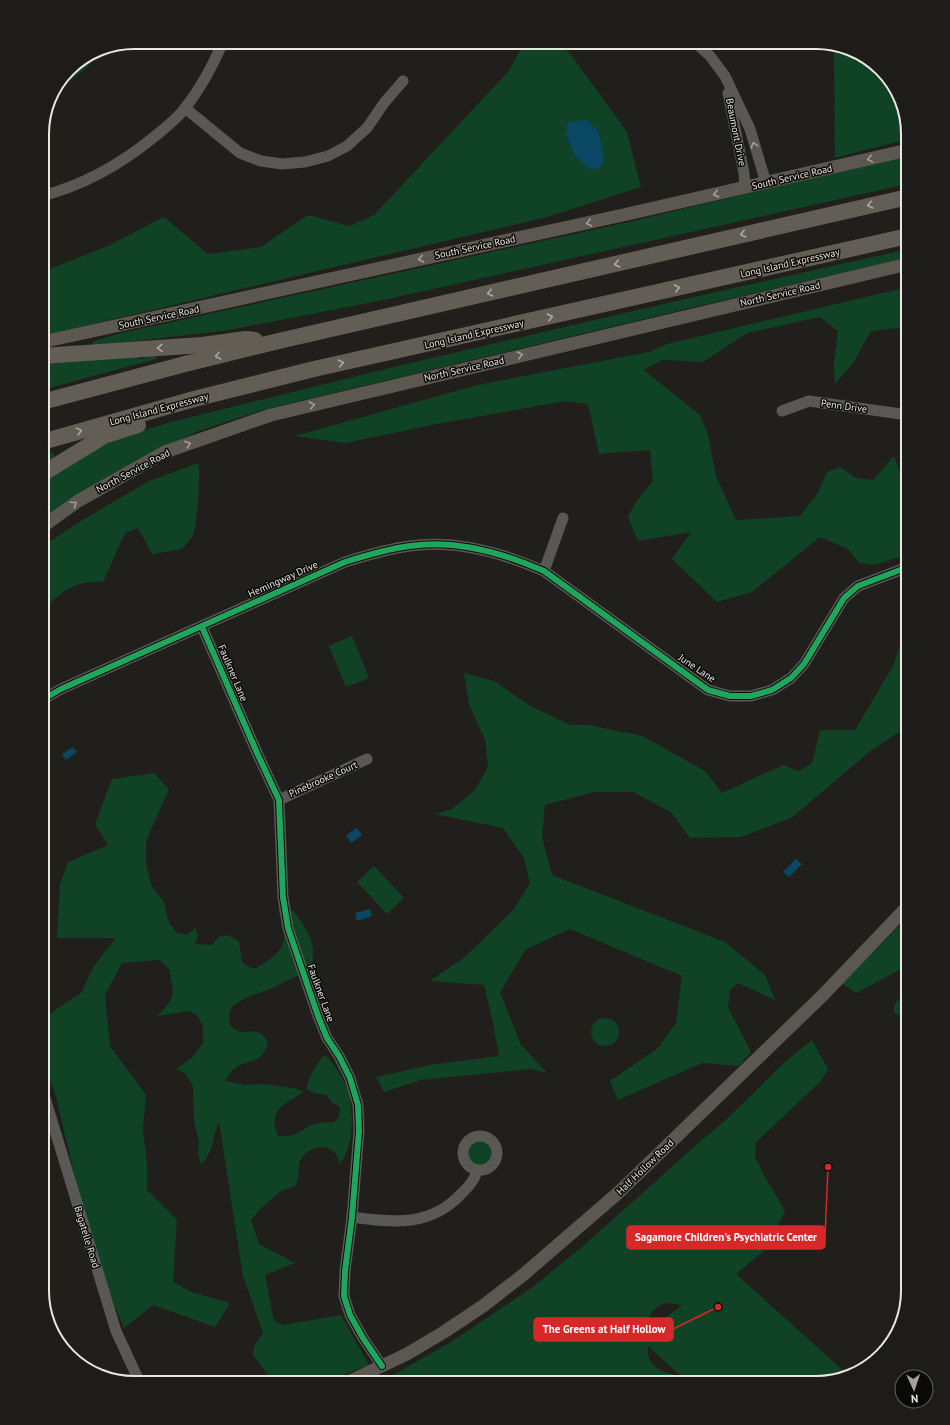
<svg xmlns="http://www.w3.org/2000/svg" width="950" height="1425" font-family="'PT Sans',sans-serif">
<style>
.green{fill:#104325;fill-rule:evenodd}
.water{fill:#0a4762}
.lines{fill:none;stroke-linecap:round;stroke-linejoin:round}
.minor{stroke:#595855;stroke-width:11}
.major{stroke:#5c5851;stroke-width:13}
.highway{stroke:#635e55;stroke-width:16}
.cycleway-casing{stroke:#0c0a07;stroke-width:8}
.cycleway{stroke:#20a55d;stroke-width:6}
.oneway{stroke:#a2a09c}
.oneway2{stroke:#a3a09a}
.oneway3{stroke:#ada9a3}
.labels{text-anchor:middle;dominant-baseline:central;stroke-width:3;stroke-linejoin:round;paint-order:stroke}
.street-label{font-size:10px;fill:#eae7e2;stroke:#0c0a07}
.rim{fill:none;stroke:#eae7e2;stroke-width:2}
.leader{fill:none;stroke:#d62828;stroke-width:1.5}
.callout-dot{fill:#d62828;stroke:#0c0a07;stroke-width:1.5}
.callout{fill:#d62828;stroke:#d62828;stroke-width:1.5}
.callout-label{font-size:11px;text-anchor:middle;font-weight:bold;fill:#fff}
</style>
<rect width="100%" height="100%" fill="#211f1b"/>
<g class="green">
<path d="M525,42H546L569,52L627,132L641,187L547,217L42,336V272L108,246L164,217L208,254L261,247L308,215L349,226L374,215L508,72ZM566,135L589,169L574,155Z"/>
<path d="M825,43L867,57L896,88L908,134V139L835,158L834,51Z"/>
<path d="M103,48L86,68L53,94L69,69L99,49Z"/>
<path d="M908,155V184L894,187L388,299L229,330L93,346L92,342L117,334L218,312L629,222Z"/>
<path d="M908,249V258L686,309L262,410L196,432L107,477L42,521V480L102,443L171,422L398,366L685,299Z"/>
<path d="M908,287V333L898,328L871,331L853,363L835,384L834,364L838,331L820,317L747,333L703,362L662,360L644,370L700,415L708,434L716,476L736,520L800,516L818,493L827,472L840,467L856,478L873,480L894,456C907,486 908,521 908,554L875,565L859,563L848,549L820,537L752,592L717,602L672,559L691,532L638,541L628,517L637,500L653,481L650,450L599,454L588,404L565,401L437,424L345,443L295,436L477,385L649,352L667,344Z"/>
<path d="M135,352L139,359L156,355V359L42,390V362Z"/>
<path d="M51,452L55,456L42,465V455Z"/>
<path d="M198,463C201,472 197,522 194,532C193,538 185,545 181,549L152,554L138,528L125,533L103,582C75,580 61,592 42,611V547L76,524L149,481Z"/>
<path d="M352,636L369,678L346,687L329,646Z"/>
<path d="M902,638L908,642V726L873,749L791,818L741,837L690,838L671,812L633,792H594L545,805L542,837L552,875L725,942L765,975L775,1000L738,983L730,990L728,1007L751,1052L739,1066L702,1063L618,1100L610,1081L658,1048L676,1023L682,976L570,929L526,949L500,992L521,1045L547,1073L530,1069L421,1080L384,1092L376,1077L430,1065L499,1056L493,1023L484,985L430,981L466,956L514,909L530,883L524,858L503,828L435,814L452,809L475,790L488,767L485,740L469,704L464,673L494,681L529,705L570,725H588L642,736L664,748L705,771L722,793L783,765L799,771L812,763L820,730H855L893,666Z"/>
<path d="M154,773L169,789L146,841V865L152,886L164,902L169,923L177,933L187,935L195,928L198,936L195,944L212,945L219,937L227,935L239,941L242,962C246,965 250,969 256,968C262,966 280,953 282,946C287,934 282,922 278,910L294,911C307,931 318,943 311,968C303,974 295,977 286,981C281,983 276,987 270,989C258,994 243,997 233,1006C228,1011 227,1024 233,1028C246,1039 256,1022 268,1042C262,1065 251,1058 235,1068C231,1071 228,1077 225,1081L245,1085L262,1084L294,1088L304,1092C285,1104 267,1109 278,1136C295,1138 300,1130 314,1124C320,1122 328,1122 334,1122L339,1117L340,1107L331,1102L327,1095L314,1093L306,1089L311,1074L323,1056L328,1057C336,1068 344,1079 349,1092C350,1096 350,1102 351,1107C353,1128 352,1147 340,1164C339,1161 338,1156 335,1153C327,1142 307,1148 301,1159C297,1165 301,1175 295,1186L281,1191L261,1208L251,1220L259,1244L295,1263L265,1275L274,1321L283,1325L341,1315L369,1365L323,1383H283L272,1381L253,1355L254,1346L263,1333L243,1276L219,1122C212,1137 215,1150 201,1165L198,1153L199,1142L194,1121L193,1086L186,1074L176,1069L192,1058L203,1043V1026L197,1015L190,1011L157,1016C165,1008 176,999 172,986C171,980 170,976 170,970L160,960L122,963L105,995L110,1046L146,1095L143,1129L147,1163V1190L177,1220L173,1282L191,1292L230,1303L215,1327L153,1305L124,1328L94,1257L55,1093L42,1059V1020L58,1008L81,993L94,966L116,938H57L60,884L68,862L108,845L95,824L112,779Z"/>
<path d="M374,866L404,898L387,914L357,882Z"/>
<path d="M908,918V967L901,969L856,993L842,983Z"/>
<path d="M908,995V1019L894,1013V1005L899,999Z"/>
<circle cx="605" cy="1032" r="14"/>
<path d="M812,1040L828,1069L821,1081L756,1142L755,1157L764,1175L785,1211L766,1249L736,1274L848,1375L816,1383H379L451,1342L533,1287L583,1246L702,1140L728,1118L786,1061ZM665,1303L682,1305L647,1332C645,1317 652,1309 665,1303ZM648,1346L682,1377C664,1372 646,1369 648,1346Z"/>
<circle cx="481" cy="1153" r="15"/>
</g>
<g class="water">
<path d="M587,120L598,131L603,151L604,162L598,169H589L574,155L566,135L568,122Z"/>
<path d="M73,747L77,752L66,760L62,754Z"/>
<path d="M357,828L362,835L351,843L346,835Z"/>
<path d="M796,859L802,864L789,877L783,872Z"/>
<path d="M370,909L372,916L357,921L355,913Z"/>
</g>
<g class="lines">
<g class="minor">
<path d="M695,42L710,56L725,76L750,129L766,183"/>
<path d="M728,93L744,173L745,187"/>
<path d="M185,108L240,153L261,161L282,164L305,162L328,156L347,146L367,128L384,103L403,81"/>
<path d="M42,196C84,185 121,164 154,137C165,128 177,119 185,108C201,88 213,65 223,42"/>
<path d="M782,411L809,401L908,415"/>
<path d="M544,571L563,518"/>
<path d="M202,627L258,755L279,800L283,897L288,928L318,1016L327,1038L339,1056L350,1078L358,1105L359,1131L352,1217L345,1271L344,1296L350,1315L363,1338L382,1366"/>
<path d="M42,700L61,689L345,562C367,555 388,549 410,546C456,539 503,553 544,571L708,690L730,696H751L772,690L791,678L804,664L844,598L858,586L900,570L908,565"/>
<path d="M279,800L367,759"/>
<path d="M42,1088L116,1331L140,1383"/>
<circle cx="480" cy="1153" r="17"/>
<path d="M352,1217C394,1223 431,1227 462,1193C469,1186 475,1180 477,1170"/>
</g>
<g class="major">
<path d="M42,342L623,215L908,150"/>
<path d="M42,527L78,501L165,452L271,415L908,264"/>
<path d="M346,1383L407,1354L444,1332L483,1306L523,1275L618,1193L822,996L908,906"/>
</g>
<g class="highway">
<path d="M42,356L202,345L246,339L255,340"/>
<path d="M42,402L185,364L283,340L908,197"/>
<path d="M42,442L194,399L314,369L908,236"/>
<path d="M42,474L104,436L138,425"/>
</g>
<defs>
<g id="cycleway">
<path d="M202,627L258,755L279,800L283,897L288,928L318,1016L327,1038L339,1056L350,1078L358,1105L359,1131L352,1217L345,1271L344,1296L350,1315L363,1338L382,1366"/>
<path d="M42,700L61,689L345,562C367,555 388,549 410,546C456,539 503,553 544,571L708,690L730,696H751L772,690L791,678L804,664L844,598L858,586L900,570L908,565"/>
</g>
</defs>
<use href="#cycleway" class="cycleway-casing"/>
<use href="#cycleway" class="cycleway"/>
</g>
<defs><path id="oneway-chevron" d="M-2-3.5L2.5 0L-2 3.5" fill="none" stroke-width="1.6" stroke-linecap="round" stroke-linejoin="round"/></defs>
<use class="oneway" href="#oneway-chevron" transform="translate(754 145) rotate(-106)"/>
<g class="oneway2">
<use href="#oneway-chevron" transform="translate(870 159) rotate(167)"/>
<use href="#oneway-chevron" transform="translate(716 194) rotate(167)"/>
<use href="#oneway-chevron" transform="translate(589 223) rotate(168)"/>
<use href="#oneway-chevron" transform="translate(421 259) rotate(168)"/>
<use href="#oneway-chevron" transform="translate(520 355) rotate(-13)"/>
<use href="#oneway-chevron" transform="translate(312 405) rotate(-13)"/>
<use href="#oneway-chevron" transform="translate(188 444) rotate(-20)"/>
<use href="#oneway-chevron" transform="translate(74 504) rotate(-35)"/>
</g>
<g class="oneway3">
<use href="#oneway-chevron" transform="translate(870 205) rotate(167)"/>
<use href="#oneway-chevron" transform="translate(743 234) rotate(167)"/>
<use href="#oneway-chevron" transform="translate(617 264) rotate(167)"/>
<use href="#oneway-chevron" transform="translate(677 288) rotate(-13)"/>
<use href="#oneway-chevron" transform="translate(490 293) rotate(167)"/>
<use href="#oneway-chevron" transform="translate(550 317) rotate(-13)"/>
<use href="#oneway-chevron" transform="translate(160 348) rotate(176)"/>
<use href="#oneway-chevron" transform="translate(218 356) rotate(166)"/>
<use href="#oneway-chevron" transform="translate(341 363) rotate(-13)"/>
<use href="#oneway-chevron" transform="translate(79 431) rotate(-15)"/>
</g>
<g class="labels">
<g class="street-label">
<text transform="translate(736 132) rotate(79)">Beaumont Drive</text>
<text transform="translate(792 177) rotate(-13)">South Service Road</text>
<text transform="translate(475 247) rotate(-12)">South Service Road</text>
<text transform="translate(790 263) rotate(-13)">Long Island Expressway</text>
<text transform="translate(780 294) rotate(-13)">North Service Road</text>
<text transform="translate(159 317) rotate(-12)">South Service Road</text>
<text transform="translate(474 334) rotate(-13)">Long Island Expressway</text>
<text transform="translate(464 369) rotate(-13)">North Service Road</text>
<text transform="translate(844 406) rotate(8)">Penn Drive</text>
<text transform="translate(159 409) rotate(-15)">Long Island Expressway</text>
<text transform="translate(133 471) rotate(-28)">North Service Road</text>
<text transform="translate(283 579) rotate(-24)">Hemingway Drive</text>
<text transform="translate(697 668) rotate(34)">June Lane</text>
<text transform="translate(233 673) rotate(67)">Faulkner Lane</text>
<text transform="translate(323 779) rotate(-24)">Pinebrooke Court</text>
<text transform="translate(321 993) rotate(70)">Faulkner Lane</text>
<text transform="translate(645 1167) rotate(-44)">Half Hollow Road</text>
<text transform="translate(87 1237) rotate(73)">Bagatelle Road</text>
</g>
</g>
<path d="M0 0H950V1425H0ZM134 49H816A85 85 0 0 1 901 134V1291A85 85 0 0 1 816 1376H134A85 85 0 0 1 49 1291V134A85 85 0 0 1 134 49Z" fill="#1e1c19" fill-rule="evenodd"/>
<path class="rim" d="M134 49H816A85 85 0 0 1 901 134V1291A85 85 0 0 1 816 1376H134A85 85 0 0 1 49 1291V134A85 85 0 0 1 134 49Z"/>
<path class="leader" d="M828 1167L825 1237M718 1307L673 1329"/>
<g class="callout-dot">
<circle cx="828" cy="1167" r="4"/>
<circle cx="718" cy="1307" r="4"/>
</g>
<g class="callout">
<rect x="627" y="1226" width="198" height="23" rx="4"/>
<rect x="534" y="1318" width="139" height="23" rx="4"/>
</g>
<g class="callout-label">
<text x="726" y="1241">Sagamore Children's Psychiatric Center</text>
<text x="604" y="1333">The Greens at Half Hollow</text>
</g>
<g transform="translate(914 1389) rotate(177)"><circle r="19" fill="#0c0a07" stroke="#65625f"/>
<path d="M0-3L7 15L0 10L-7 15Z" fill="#a4a19c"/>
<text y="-6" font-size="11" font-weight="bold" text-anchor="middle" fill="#eae7e2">N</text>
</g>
</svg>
